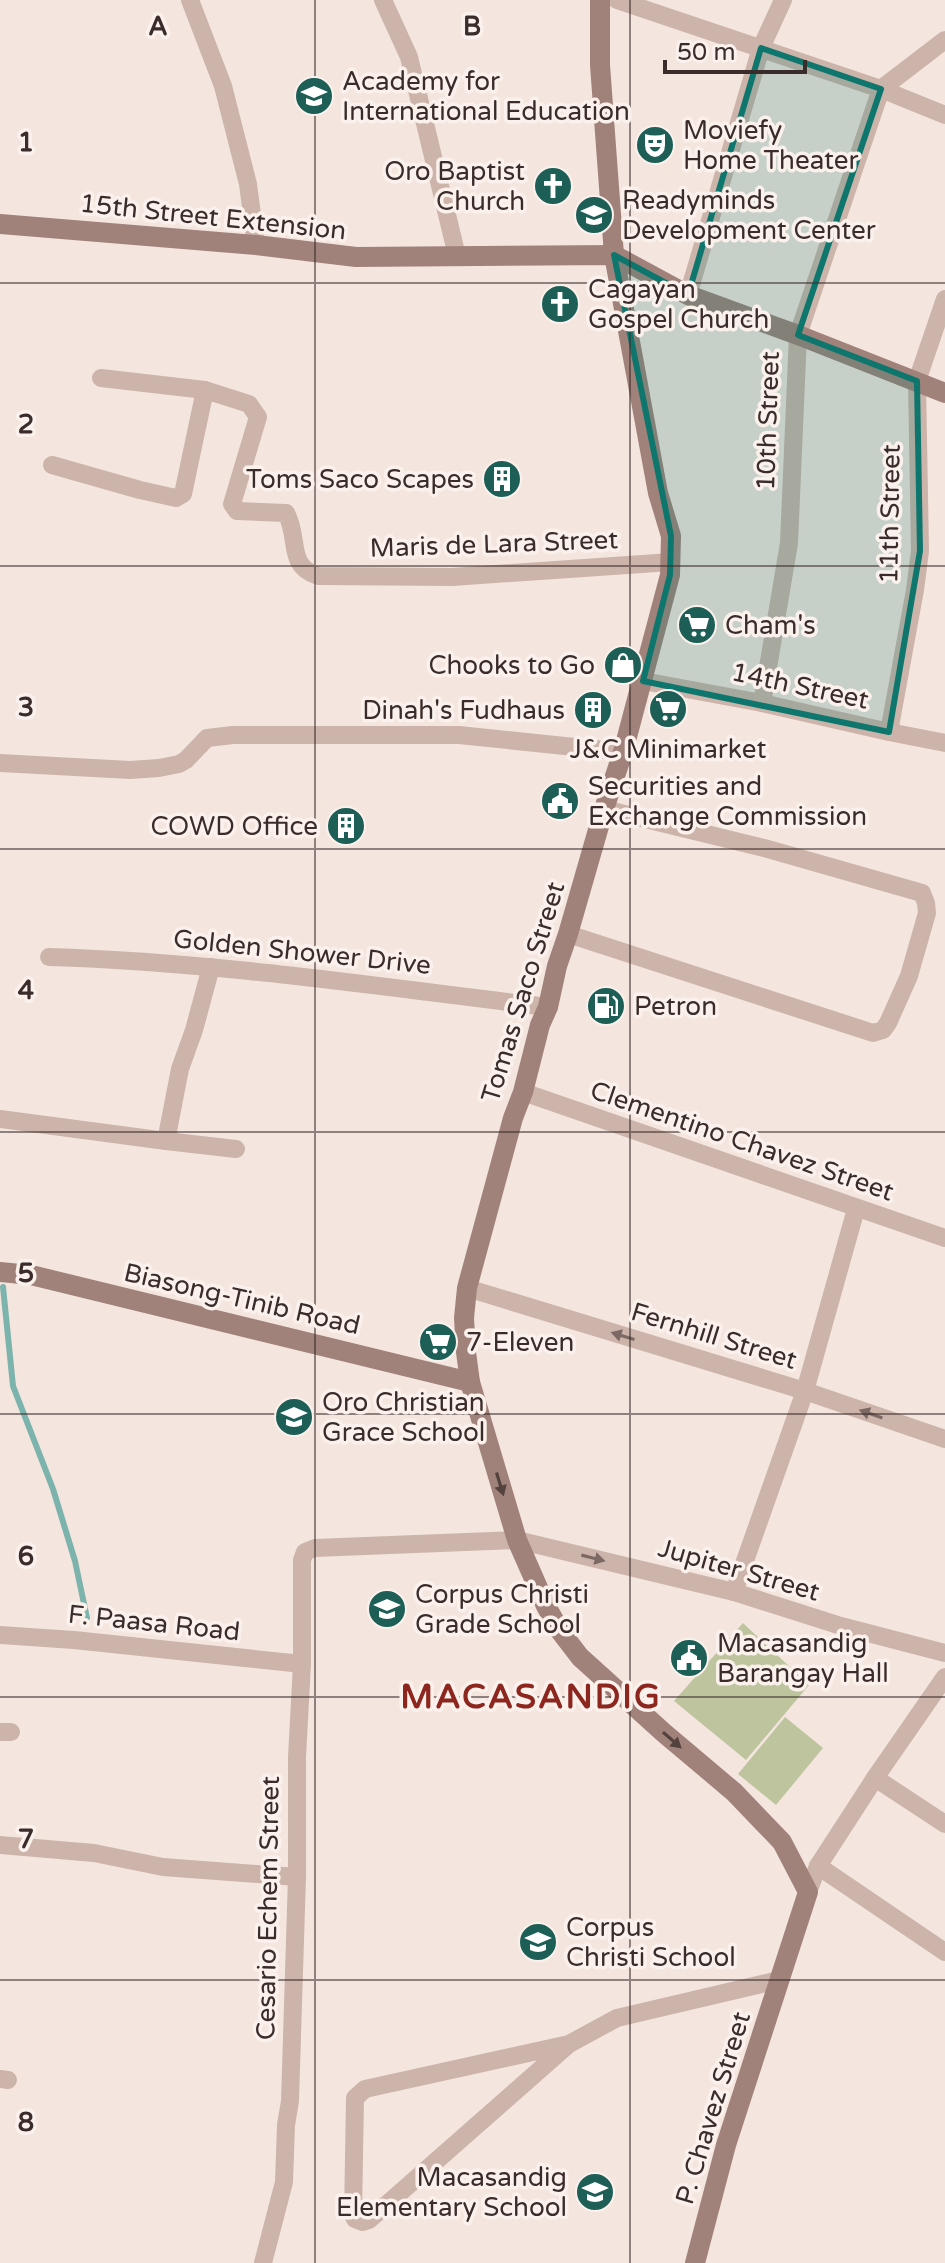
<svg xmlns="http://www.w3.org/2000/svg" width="945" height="2263" font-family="'Varela Round',sans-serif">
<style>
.green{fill:#bec49e}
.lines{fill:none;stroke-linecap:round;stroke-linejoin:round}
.stream{stroke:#7cb3ac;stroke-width:6}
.street{stroke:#cdb4aa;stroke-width:18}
.secondary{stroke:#a1827b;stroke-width:20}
.oneway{fill:#7c6964}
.oneway2{fill:#54423e}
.marked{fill:#0f766e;fill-opacity:0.2;stroke:#0f766e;stroke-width:6;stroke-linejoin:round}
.grid{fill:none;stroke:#3a2c2a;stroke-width:2;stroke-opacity:0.55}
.labels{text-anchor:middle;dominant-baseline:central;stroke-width:7;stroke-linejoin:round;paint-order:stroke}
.poi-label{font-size:26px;fill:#3a2c2a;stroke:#fbf1ec;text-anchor:start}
.street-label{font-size:26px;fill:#3a2c2a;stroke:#fbf1ec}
.district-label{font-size:34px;font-weight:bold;letter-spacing:2px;fill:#8d261f;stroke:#fbf1ec}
.grid-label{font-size:26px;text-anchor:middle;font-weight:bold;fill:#3a2c2a;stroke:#fbf1ec;stroke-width:7;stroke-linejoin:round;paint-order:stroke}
</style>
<rect width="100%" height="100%" fill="#f4e6df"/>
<g class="green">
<path d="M743,1623L809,1685L746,1760L674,1701Z"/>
<path d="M785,1717L823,1748L776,1805L738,1774Z"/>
</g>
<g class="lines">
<path class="stream" d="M3,1287L13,1386L53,1489L75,1561L87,1618"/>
<g class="street">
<path d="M190,0L223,86L248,184L256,245"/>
<path d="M383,0L409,57L457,256"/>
<path d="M617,0L881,89L945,115"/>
<path d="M688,295L761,48L783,0"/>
<path d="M101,378L205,390L249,404L258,417L232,504L237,511L286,513C300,538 286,566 318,576L452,577L671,562"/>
<path d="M52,465L140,490L176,498L183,494L205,390"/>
<path d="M643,681L762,703L889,732L945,743"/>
<path d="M762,703L789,543L798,335L881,89L945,40"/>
<path d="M889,732L915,590L920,551L917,381L945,299"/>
<path d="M0,763L130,770L159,768L179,764L186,760L207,738L233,735H459L623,752"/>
<path d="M568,934L873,1033L883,1030L888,1023L909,976L927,913L926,903L922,893L764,848L604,809"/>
<path d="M49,957C216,962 382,987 548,1007"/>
<path d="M523,1092L945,1238"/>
<path d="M0,1119L166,1141L180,1069L194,1030L211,967"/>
<path d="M166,1141L236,1149"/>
<path d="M467,1288L805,1391L945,1439"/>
<path d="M734,1592L805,1391L856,1209"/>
<path d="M0,1635L74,1640L302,1664"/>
<path d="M0,1732H11"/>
<path d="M875,1778L945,1824"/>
<path d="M0,1845L94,1853L163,1867L297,1877"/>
<path d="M818,1866L945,1952"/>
<path d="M808,1892L818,1866L875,1778L945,1677"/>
<path d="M569,2044L365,2089L355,2098L353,2215L355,2219L363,2222L369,2220L569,2044L617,2018L779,1980"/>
<path d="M0,2079L8,2080"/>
<path d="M263,2263L284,2182L286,2125L290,2101L297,1877V1757L302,1664V1560L305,1552L315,1548L517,1540L734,1592L841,1626L945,1653"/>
</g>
<g class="secondary">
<path d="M600,0V65L614,255L658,493L671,536L670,575L623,752L604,809L568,934L557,966L548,1007L540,1025L523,1092L513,1118L467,1288L464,1318L466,1352L470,1382L517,1540L546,1606L560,1631L580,1657L664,1733L734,1792L782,1842L808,1892L726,2145L695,2263"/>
<path d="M0,224L256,245L356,257L614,255L688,295L798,335L945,393"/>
<path d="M0,1272L31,1275L470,1382"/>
</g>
</g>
<defs><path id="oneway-solid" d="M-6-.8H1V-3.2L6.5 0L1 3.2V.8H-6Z" transform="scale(2)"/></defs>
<g class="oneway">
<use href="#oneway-solid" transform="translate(623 1336) rotate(-163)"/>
<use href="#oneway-solid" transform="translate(871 1414) rotate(-161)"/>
<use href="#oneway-solid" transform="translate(593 1558) rotate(14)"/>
</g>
<g class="oneway2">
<use href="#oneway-solid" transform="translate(500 1484) rotate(73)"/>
<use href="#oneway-solid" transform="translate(672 1740) rotate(41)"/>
</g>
<path class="marked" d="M761,48L881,89L798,335L917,381L920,551L889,732L643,681L670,575L671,536L614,255L688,295Z"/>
<path class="grid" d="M315,0V2263M630,0V2263M0,283H945M0,566H945M0,849H945M0,1132H945M0,1414H945M0,1697H945M0,1980H945"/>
<defs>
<symbol id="school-disc" viewBox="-11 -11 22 22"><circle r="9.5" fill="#1d5e57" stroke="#fbf1ec"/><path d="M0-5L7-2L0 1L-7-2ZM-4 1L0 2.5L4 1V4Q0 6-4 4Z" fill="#fff"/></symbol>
<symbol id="theatre-disc" viewBox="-11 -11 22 22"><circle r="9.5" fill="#1d5e57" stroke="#fbf1ec"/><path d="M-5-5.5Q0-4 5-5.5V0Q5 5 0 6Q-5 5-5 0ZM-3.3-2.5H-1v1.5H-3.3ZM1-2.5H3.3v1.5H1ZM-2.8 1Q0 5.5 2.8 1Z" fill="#fff"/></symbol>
<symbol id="church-disc" viewBox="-11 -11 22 22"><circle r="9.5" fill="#1d5e57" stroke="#fbf1ec"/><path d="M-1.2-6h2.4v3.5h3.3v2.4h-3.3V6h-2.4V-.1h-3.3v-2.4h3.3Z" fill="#fff"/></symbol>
<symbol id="building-disc" viewBox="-11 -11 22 22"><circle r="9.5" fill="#1d5e57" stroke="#fbf1ec"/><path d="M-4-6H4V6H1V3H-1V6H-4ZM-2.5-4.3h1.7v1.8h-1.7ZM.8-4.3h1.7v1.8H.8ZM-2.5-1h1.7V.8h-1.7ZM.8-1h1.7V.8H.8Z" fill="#fff"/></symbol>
<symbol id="supermarket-disc" viewBox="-11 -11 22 22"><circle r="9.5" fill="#1d5e57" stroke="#fbf1ec"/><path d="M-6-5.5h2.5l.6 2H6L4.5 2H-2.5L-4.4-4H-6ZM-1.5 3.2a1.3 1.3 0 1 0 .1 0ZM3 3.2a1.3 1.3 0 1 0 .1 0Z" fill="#fff"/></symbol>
<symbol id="shop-disc" viewBox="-11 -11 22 22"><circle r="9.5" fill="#1d5e57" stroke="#fbf1ec"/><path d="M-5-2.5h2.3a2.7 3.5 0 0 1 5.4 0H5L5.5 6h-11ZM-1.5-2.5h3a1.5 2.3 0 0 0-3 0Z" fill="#fff"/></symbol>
<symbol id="civic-disc" viewBox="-11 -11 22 22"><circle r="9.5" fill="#1d5e57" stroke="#fbf1ec"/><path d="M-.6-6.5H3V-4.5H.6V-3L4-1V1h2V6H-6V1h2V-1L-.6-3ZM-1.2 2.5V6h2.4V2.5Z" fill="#fff"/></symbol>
<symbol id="fuel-disc" viewBox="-11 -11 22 22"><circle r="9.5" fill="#1d5e57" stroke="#fbf1ec"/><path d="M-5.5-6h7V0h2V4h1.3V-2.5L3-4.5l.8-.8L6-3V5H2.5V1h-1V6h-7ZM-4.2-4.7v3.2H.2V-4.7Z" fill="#fff"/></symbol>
</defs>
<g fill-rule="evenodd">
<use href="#school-disc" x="292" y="74" width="44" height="44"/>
<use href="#theatre-disc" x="633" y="123" width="44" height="44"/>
<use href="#church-disc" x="531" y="164" width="44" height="44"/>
<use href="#school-disc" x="572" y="193" width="44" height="44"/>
<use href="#church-disc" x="538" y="282" width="44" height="44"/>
<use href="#building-disc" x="480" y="457" width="44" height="44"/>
<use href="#supermarket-disc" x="675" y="603" width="44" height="44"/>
<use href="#shop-disc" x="601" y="643" width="44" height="44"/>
<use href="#supermarket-disc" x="646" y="687" width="44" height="44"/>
<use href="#building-disc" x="571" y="688" width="44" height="44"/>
<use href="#civic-disc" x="538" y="779" width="44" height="44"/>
<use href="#building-disc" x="324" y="804" width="44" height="44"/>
<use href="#fuel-disc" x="584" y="984" width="44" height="44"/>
<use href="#supermarket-disc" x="416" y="1320" width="44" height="44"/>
<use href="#school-disc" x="272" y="1395" width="44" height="44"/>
<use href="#school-disc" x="365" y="1587" width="44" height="44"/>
<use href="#civic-disc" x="667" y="1636" width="44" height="44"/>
<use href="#school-disc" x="516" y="1920" width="44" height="44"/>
<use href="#school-disc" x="573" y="2170" width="44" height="44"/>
</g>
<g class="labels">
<g class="poi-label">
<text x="342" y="81">Academy for<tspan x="342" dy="30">International Education</tspan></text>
<text x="683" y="130">Moviefy<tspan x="683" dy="30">Home Theater</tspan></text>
<text x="525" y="171" text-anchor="end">Oro Baptist<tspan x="525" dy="30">Church</tspan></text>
<text x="622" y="200">Readyminds<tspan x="622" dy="30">Development Center</tspan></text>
<text x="588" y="289">Cagayan<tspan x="588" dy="30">Gospel Church</tspan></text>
<text x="474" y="479" text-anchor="end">Toms Saco Scapes</text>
<text x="725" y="625">Cham's</text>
<text x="595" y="665" text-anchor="end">Chooks to Go</text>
<text x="565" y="710" text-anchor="end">Dinah's Fudhaus</text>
<text x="668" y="749" text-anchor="middle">J&amp;C Minimarket</text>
<text x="588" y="786">Securities and<tspan x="588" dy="30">Exchange Commission</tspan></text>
<text x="318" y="826" text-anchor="end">COWD Office</text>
<text x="634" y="1006">Petron</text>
<text x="466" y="1342">7-Eleven</text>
<text x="322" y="1402">Oro Christian<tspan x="322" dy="30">Grace School</tspan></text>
<text x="415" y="1594">Corpus Christi<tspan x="415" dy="30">Grade School</tspan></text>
<text x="717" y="1643">Macasandig<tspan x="717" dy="30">Barangay Hall</tspan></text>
<text x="566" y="1927">Corpus<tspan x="566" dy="30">Christi School</tspan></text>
<text x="567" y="2177" text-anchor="end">Macasandig<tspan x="567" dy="30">Elementary School</tspan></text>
</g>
<g class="street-label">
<text transform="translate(213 217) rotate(6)">15th Street Extension</text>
<text transform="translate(768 421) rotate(-88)">10th Street</text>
<text transform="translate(890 514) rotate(-89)">11th Street</text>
<text transform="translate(494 544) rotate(-2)">Maris de Lara Street</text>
<text transform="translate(800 686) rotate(12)">14th Street</text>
<text transform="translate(302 952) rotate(6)">Golden Shower Drive</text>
<text transform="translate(523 992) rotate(-73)">Tomas Saco Street</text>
<text transform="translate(742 1141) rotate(19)">Clementino Chavez Street</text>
<text transform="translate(242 1299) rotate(13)">Biasong-Tinib Road</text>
<text transform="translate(714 1336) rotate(17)">Fernhill Street</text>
<text transform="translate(739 1570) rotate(16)">Jupiter Street</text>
<text transform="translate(154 1623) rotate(6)">F. Paasa Road</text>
<text transform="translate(268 1908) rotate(-89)">Cesario Echem Street</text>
<text transform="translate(713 2108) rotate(-73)">P. Chavez Street</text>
</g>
<g class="district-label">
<text x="531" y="1697">MACASANDIG</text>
</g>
</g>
<g class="grid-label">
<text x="158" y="35">A</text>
<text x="472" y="35">B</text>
<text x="26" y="151">1</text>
<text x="26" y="433">2</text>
<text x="26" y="716">3</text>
<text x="26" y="999">4</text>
<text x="26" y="1282">5</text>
<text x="26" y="1565">6</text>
<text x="26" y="1848">7</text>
<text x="26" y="2131">8</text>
</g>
<path d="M665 60v12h140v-12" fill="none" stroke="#3a2c2a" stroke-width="4"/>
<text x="677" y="60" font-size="24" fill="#3a2c2a" stroke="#fbf1ec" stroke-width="6" paint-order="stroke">50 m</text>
</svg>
